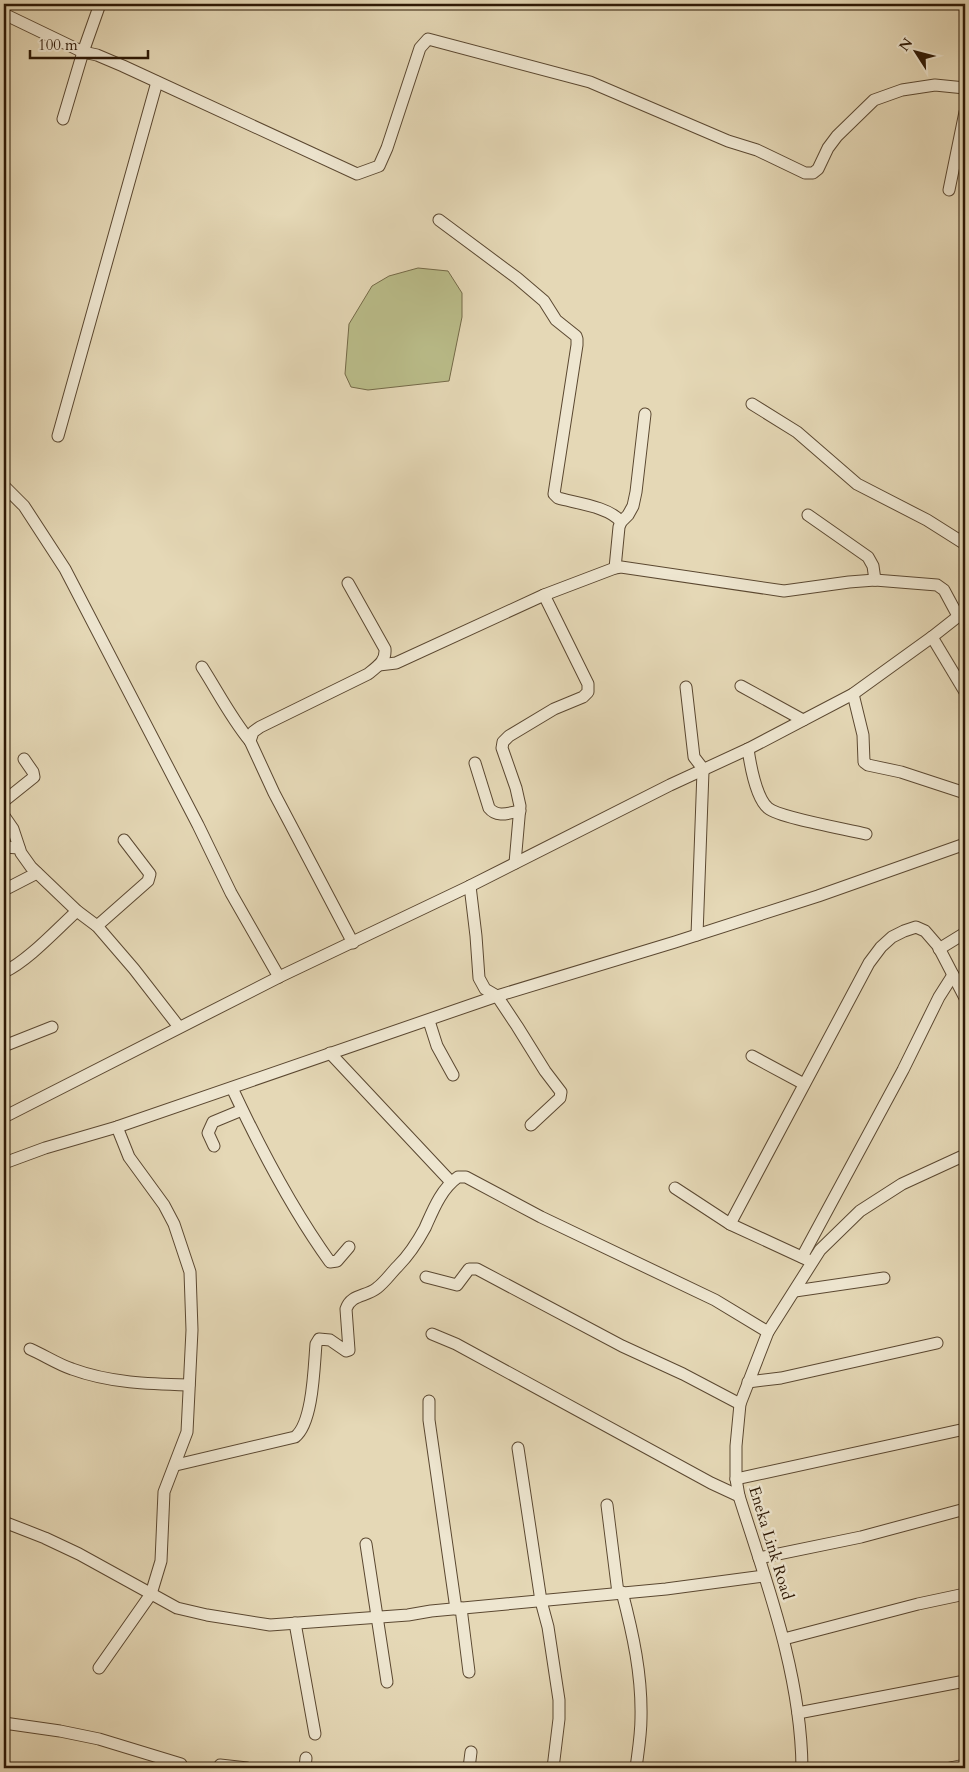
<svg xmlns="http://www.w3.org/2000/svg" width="969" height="1772" font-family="Cardo,serif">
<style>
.green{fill:#babd8a;stroke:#746a48}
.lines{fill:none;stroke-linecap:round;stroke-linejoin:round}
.minor-casing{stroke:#5b4831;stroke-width:13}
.minor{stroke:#eee6d0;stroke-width:11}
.labels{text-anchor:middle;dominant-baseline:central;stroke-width:5;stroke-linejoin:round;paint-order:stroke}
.street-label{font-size:16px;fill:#2d1805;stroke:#eee6d0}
</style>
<rect width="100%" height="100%" fill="#e5d8b6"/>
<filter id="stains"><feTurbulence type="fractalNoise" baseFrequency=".004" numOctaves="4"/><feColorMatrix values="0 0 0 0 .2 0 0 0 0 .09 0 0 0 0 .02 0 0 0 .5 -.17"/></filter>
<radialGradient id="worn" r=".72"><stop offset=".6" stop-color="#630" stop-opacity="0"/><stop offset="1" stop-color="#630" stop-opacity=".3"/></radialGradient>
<path class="green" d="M418,268L448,271L462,293V317L449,381L368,390L351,387L345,374L349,324L372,286L389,276Z"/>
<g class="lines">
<defs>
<g id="minor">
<path d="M4,14L83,52L97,55L123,66L357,174L379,166L387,148L420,48L428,39L590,82L728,141L757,150L805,173H813L818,169L828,148L837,136L874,100L902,90L935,85L965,88"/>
<path d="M63,119L83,52L100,4"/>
<path d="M949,190L965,112"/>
<path d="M439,220L517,278L544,301L556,320L576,336L577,339V345L554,494L558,498C576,503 610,507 621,522"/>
<path d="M752,404L797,432L857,484L927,520L965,544"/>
<path d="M58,436L157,82"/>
<path d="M4,486L24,506L65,569L198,825L231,893L279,977"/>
<path d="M808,515L868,557L873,566L875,580"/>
<path d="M615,568L619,527L621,522L628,515L633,506L636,492L645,414"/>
<path d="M348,583L385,649C386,661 378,666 368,674L260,727L253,732L250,741L274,793L353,943"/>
<path d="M932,637L965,692"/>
<path d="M379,665L396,663L544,595L615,568L621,567L784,591L849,582L875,580L937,585L944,590L958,616"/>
<path d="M202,667C218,692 231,718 250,741"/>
<path d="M741,686L803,720"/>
<path d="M686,687L694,757L704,770"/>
<path d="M853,694L863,735L864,762L868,765L901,772L965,793"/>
<path d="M748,749C750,763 756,798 768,808C780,818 846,829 866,834"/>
<path d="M475,763L489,808C497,818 509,813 520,811"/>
<path d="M4,801L34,777L33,772L24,759"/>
<path d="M4,816L13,829L21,853L31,867L77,911L97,926L134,969L179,1027"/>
<path d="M4,847L19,848"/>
<path d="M515,863L520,806L516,788L502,748L503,742L509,736L554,709L583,697L588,692V684L544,595"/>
<path d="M470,886L476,936L479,978L485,989L497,996L517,1026L545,1071L561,1092L560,1098L531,1125"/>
<path d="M4,890L37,873"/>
<path d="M97,926L148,881L150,874L124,840"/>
<path d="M697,935L703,771"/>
<path d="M939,949L965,933"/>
<path d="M4,972C28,961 57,929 77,911"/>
<path d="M429,1021L437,1046L453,1075"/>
<path d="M4,1046L52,1027"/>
<path d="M330,1053L451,1182"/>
<path d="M752,1056L804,1084"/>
<path d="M232,1088C260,1148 291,1208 330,1262L337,1261L349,1247"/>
<path d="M4,1117L279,977L470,886L670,785L748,749L853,694L932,637L965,611"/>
<path d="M214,1146L208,1133L213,1122L242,1110"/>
<path d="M4,1161L7,1162L45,1148L117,1127L497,996L675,942L818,896L965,844"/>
<path d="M675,1188L730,1224L808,1260"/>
<path d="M730,1224L869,963L881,947L892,937L904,931L916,927L925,931L938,946L965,998"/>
<path d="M802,1257L903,1070L939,997L953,975"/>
<path d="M426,1277L457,1285L469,1269H477L622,1346L683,1374L740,1404"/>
<path d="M795,1291L884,1278"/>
<path d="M432,1334L456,1344L711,1483L739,1496"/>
<path d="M30,1349C44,1355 57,1364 72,1369C110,1383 149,1384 189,1385"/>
<path d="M748,1382L781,1378L937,1343"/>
<path d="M429,1401V1420L456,1609"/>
<path d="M518,1448L541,1601L548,1627L559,1700V1719L553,1768"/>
<path d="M176,1465L295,1437C313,1423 314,1367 316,1344L319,1339L330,1340L346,1351L349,1350L346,1309C351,1294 366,1297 377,1288C385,1282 391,1273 398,1266C409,1255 418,1241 425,1228C433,1210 441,1189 458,1177H466L541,1217L715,1300L768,1332"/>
<path d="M736,1479L965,1429"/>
<path d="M607,1505L618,1593"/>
<path d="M4,1522L45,1538L79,1554L177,1608L207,1615L270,1625L408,1615L431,1611L666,1589L764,1576"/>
<path d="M366,1544L387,1682"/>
<path d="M759,1558L861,1537L965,1509"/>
<path d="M622,1592C633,1634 642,1675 641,1718C641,1735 638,1752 636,1768"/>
<path d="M461,1608L469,1672"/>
<path d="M295,1623L315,1734"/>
<path d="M784,1639L918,1604L965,1594"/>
<path d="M99,1668L151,1594L161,1561L164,1492L187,1432L192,1330L190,1272L174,1224L164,1205L129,1157L117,1127"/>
<path d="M798,1713L965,1681"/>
<path d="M4,1723L60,1731L99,1739L181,1764"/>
<path d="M220,1765L247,1768"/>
<path d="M305,1768L306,1758"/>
<path d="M469,1768L471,1752"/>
<path d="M802,1768C801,1674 767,1584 739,1496L736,1479V1446L740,1404L768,1332L820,1250L860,1211L902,1184L965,1155"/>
<path d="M950,1768L965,1765"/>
</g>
</defs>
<use href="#minor" class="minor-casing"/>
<use href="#minor" class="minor"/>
</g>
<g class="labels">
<g class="street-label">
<text transform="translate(771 1543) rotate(73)">Eneka Link Road</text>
</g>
</g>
<rect width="969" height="1772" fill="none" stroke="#e5d8b6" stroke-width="20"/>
<rect x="5" y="5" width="959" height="1762" fill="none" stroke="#2d1805" stroke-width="2.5"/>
<rect x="10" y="10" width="949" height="1752" fill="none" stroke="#2d1805"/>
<g transform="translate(916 52) rotate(306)" stroke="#eee6d0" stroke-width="4" paint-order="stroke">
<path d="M0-4L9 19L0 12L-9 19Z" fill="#2d1805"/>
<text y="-8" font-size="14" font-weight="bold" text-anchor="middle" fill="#2d1805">N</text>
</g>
<path d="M30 50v8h118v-8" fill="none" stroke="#2d1805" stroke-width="2.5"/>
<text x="38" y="50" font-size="15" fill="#2d1805" stroke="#eee6d0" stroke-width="4" paint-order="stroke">100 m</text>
<rect width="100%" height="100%" filter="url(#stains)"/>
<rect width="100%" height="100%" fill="url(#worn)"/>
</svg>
